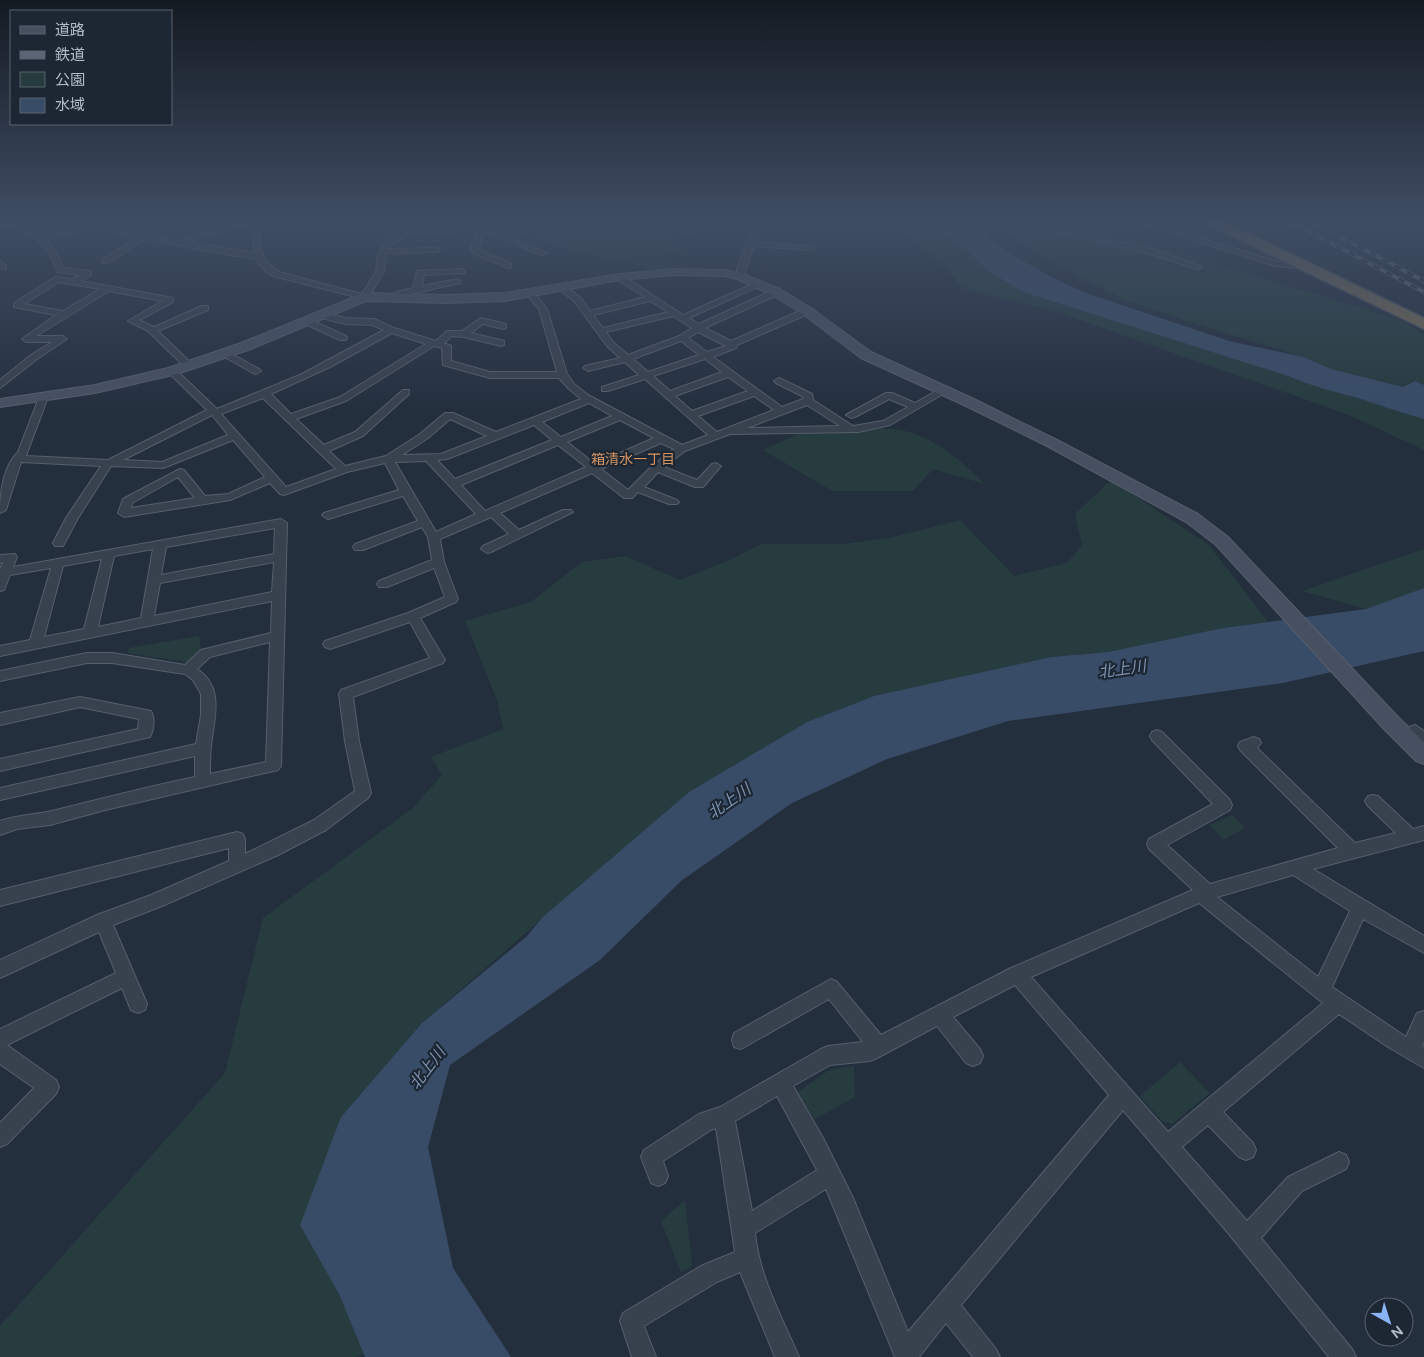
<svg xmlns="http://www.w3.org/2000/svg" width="1424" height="1357" font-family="'DM Sans','Noto Sans JP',sans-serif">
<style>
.green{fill:#263c3f}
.water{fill:#394c67}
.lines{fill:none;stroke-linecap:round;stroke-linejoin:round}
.street-casing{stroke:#565f6c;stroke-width:2}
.secondary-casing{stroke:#565f6c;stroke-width:2}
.highway-casing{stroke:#434c59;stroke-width:3}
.street{fill:#38414e;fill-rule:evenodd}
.secondary{fill:#465061;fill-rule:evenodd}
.highway{fill:#746855;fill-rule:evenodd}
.rail-casing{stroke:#5a6575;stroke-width:4}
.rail{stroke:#1d2633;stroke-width:2.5;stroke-dasharray:7;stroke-linecap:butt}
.labels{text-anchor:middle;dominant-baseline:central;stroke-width:4.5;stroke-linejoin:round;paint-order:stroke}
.far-neighbourhood-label{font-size:14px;fill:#d59563;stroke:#1d2633}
.water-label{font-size:16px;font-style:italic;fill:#7c92b1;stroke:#1d2633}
</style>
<rect width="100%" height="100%" fill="#242f3e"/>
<g class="green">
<path d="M484,220H748L670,241L682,249L683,255H663V260L673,265V268L654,271L623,260L577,253L556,244L506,234L503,227Z"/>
<path d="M888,220H917L933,226L964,247L987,270L1023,292L1288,376C1311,386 1334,392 1358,398C1380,405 1402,413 1424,419V450L1349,415L1060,313L964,289L941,263Z"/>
<path d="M984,220H1050L1136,240L1398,319L1424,334V385L1415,381L1403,387L1331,369L1304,357L1186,321L1123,299L1075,275Z"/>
<path d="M872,428C881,429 891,428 900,430C933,436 962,461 985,484L933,469L913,491H832L763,450L802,432Z"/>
<path d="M1111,480L1209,545L1268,622L1228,627L1108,652L1051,657L874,696L807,722L689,792L422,1023L341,1117L339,1294L364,1354L355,1357H0V1326L225,1073L263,918L413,808L442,775L431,757L503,729L497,700L465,621L531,602L582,562L625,556L680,580L734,558L761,544H844L893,537L960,520L1014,576L1067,563L1082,545L1075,514Z"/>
<path d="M1424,549V588L1366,609L1302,591Z"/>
<path d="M199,636L201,650L186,662L127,653L129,648Z"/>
<path d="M1232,815L1245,828L1223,840L1210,825Z"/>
<path d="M1180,1062L1210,1093L1172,1124L1162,1121L1140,1096Z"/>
<path d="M854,1066L855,1097L815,1119L797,1093L829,1070Z"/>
<path d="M685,1200L692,1266L681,1273L661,1221Z"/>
</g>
<g class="water">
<path d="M919,220H966L1011,254L1053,278L1086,293L1229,341L1304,357L1331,369L1403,387L1415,381L1424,385V419C1402,413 1380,405 1358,398C1334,392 1311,386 1288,376L1023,292L987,270L964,247L933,226Z"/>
<path d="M1424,588V651L1283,683L1008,721L887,759L792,803L681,881L600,960L450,1065L428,1147L453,1268L511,1357H365L339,1294L300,1225L341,1117L422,1023L526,937L543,917L689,792L807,722L874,696L1051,657L1108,652L1223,628L1366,609Z"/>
</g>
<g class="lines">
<defs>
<g id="street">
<path d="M25,220L86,221L177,241L250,220H260C259,244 257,258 279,272L362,294L376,272L378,254L387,238L408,228L483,227L548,253L541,255L485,232L478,249L511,264V268H508L471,252L470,250L478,231L410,232L402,239L393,242L389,249L436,248L440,250L436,252L386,253L384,272L367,299H364L273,276L265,271L255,258L236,256L146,239L108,263H102V259L139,238L95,227L47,240L57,253L63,268L91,271V275L81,281L173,298V302L139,320L154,327L202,306H208V310L158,331L194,366L192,368H186L148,331L128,321L162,301L109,291L36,336H63L67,339L37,359L0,388V380L31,355L52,342H26L22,339L56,315L14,307V303L55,277L72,279L80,275L57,272L50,253L40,242L12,225L0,226V222ZM37,223L86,225L42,237L21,224ZM253,223L254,253L187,242ZM59,282L100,289L63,311L24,304Z"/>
<path d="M1027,220H1036L1046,224L1097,238L1156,250L1202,267L1198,269L1151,254L1040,228Z"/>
<path d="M1130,220H1141L1279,262L1309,265L1313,267L1309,269L1275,266Z"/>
<path d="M753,227L760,229L755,242L810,246L814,248L810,250L753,246L744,276L737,278V269Z"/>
<path d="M0,261L6,265V269L0,268Z"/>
<path d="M461,269L465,271L464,273L424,275L422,286L457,279L461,281L460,283L402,296L397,299L393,297L396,292L413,288L417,271Z"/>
<path d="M616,275H622L683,315L757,282L764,284L689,318L699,324L773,290H779V294L705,328L731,341L804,309H810V313L737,345L736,348L713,357L782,407L803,399L804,397L776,383L774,381L779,378L812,394L813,400L853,426L883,421L908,407L889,399L855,417L851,418L846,415L886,393H892L915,403L940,389L943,388L948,391L890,425L858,432L730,434L685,451L664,467L697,480L712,464L716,463L721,466L703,487H695L658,472L644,487L677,500L679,502L677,504H669L638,492L632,498H624L592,473L500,513L519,530L563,510H571L573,512L491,552L487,553L481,549L483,546L509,534L491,517L440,539L444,562L458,599L456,602L420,618L445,660L443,663L353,697L359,741L371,793L368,798L326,830L278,855L162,906L113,925L147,1004L145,1010L138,1013L131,1010L122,988L7,1045L56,1080L59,1087L56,1094L7,1144L0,1147V1123L34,1088L0,1064V1029L116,973L99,932L0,978V960L97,915L151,895L229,861V848L0,906V890L237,832L243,834L245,839V854L314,820L355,791L345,741L339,694L341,690L430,658L410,622L330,649L325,647L323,644L325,641L408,613L445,597L434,568L387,587H379L377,584L379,581L432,560L428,537L422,527L363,550H355L353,547L355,544L418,521L403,496L328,519L322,515L324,513L399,490L385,463L347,472L284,495L280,494L270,483L230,500L124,517L118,513L123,499L180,469L184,470L205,496L228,494L265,477L233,440L163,468L111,466L78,518L63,546H55L53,543L66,518L101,466L21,462L6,510L0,513C0,493 3,467 18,452L40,395L43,394L48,397L26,456L108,460L207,410L169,373V369H175L217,409L302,374L384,330L372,325L346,324L317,317L316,315L320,312L346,318L374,319L394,328L436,341L447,331H462L481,318L506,324V328L503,329L483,324L471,333L504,341V345L501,346L464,337L452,336L444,343L451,346V361L490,372H557L539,309L525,292L529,290H532L547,309L567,374L574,384L588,395L682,445L708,435L645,379L608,391H602V387L639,375L625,362L588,371L583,368L585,366L620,358L607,346L574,301L556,287L563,285L580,297L590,311L645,297L616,279ZM650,301L668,312L603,328L593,315ZM673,316L692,328L679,336L628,355L613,342L606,332ZM698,332L726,346L707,352L688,338ZM392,333L426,344L340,397L291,414L271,394L330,367ZM681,341L699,355L648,372L633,359ZM434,346L442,348L443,365L490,378H559L568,388L581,399L496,432L453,413H445L420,434L386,456L345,466L329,451L363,436L409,394V390H403L355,432L324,445L296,419L346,401ZM705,359L722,372L670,391L653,376ZM728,377L748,391L692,411L675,396ZM754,396L774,410L717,432L698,416ZM263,398L336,469L286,487L221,414ZM589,403L612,416L561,437L542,422ZM807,405L840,426L747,428ZM212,415L228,435L162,462L123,460ZM450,419L487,436L441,454L402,455L428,438ZM620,420L654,438L595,464L567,442ZM534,425L552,440L455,479L437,460L447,459ZM661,443L674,449L652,466L628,490L601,469ZM558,445L586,467L485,511L461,485ZM426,461L476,514L436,532L395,462ZM178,477L195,498L131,508L132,503Z"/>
<path d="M306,318L346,336L347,338L346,340H340L303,323V319Z"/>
<path d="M226,351L259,369L261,371L256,374L253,373L223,356L221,354Z"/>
<path d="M281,519L287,523L281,766L278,770L105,810L50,825L17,829L0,835V821C17,815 35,815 52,811C100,799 147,787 195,777V756L0,800V788L196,744L201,715V694L193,680L185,674L112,663H87L0,681V671L87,653H112L185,665L201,650L271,633L272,601L0,656V646L30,640L51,568L10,575L4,590L0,591V569L3,562L0,563V555L15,554L17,557L13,567ZM275,528L274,554L161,575L166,547ZM153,549L141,618L98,627L114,556ZM102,559L84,629L44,637L63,566ZM274,562L272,592L154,616L160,583ZM270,642L266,762L210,774C210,764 210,755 211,746C214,719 225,687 197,669L210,657Z"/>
<path d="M80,697L151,711C155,718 154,730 150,737L0,771V759L138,729L139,719L80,707L0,725V713Z"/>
<path d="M1415,725L1424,731V746L1419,744L1408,731L1410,727Z"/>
<path d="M1157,730L1162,732L1230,800L1232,805L1230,810L1167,845L1210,884L1338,848L1240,750L1238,746L1240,742L1254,737L1259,739L1261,743L1257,748L1355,843L1396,833L1368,806L1365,801L1368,796L1373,795L1378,796L1413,829L1424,826V840L1313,869L1424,936V953L1363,919L1332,987L1406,1037L1417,1013L1424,1011V1041L1422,1046L1424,1047V1068L1388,1047L1339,1014L1223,1112L1253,1143L1256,1150L1253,1157L1246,1160L1239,1157L1208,1125L1182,1147L1247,1221L1288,1177L1339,1152L1346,1155L1349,1162L1346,1169L1302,1191L1261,1238L1352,1349L1356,1357H1329L1224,1228L1123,1110L961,1305L996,1349L1000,1357H973L946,1323L919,1357H895L826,1189L755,1233C760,1279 781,1315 799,1357H775L740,1272L717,1282L644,1326L656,1357H632L620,1321L623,1313L701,1266L735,1252L716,1128L711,1130L663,1161L668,1176L665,1183L658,1186L651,1183L641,1157L644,1150L699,1114L720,1107L821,1049L828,1046L863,1042L829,999L741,1049L734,1047L732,1040L734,1033L831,979L837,982L881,1035L1011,968L1193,890L1149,849L1147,844L1149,839L1213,804L1152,740L1150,736L1152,732ZM1293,875L1350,911L1318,977L1217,897ZM1199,903L1323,1003L1168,1132L1031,977ZM1015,985L1109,1095L908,1332L853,1198L823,1138L793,1086L830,1065L870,1061L877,1058L937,1026L966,1063L973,1066L980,1063L983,1056L980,1049L953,1017ZM777,1096L817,1170L752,1211L735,1121Z"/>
</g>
<path id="secondary" d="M675,269L724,270L740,273L780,289L811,308L871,352L976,400L1059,441L1198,514L1228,537L1398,717L1424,742V764L1416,761L1384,729L1216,545L1186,522L1049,447L966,406L861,358L803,314L772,295L737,279L724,276L675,275L619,280L505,301L446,303L366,301L251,349L177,374L95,393L0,407V399L95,385L168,368L241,343L364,293L446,295L505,293L619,274Z"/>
<path id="highway" d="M1203,220H1221L1424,318V329L1205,223Z"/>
</defs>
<use href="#street" class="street-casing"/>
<use href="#secondary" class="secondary-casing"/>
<use href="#highway" class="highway-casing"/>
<use href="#street" class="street"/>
<use href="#secondary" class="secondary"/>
<use href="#highway" class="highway"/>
<defs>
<g id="rail">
<path d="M1287,220L1424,292"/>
<path d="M1308,220L1424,281"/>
</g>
</defs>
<use href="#rail" class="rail-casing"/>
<use href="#rail" class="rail"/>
</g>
<linearGradient id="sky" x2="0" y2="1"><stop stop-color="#141a22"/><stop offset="0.54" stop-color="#3f4d63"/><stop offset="1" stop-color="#3f4d63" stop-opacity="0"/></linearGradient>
<rect width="1424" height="410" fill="url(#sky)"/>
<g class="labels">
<g class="far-neighbourhood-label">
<text x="633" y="459">箱清水一丁目</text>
</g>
<g class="water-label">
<text transform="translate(1122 669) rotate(-8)">北上川</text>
<text transform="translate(729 801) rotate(-35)">北上川</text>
<text transform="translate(427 1068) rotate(-53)">北上川</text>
</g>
</g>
<rect x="10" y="10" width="162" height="115" fill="#1d2633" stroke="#59626f"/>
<rect x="20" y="26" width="25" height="8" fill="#465061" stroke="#59626f"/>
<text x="55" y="35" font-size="15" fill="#b4bcc9">道路</text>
<rect x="20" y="51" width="25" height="8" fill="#5a6575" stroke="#59626f"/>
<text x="55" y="60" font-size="15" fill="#b4bcc9">鉄道</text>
<rect x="20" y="72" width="25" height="15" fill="#263c3f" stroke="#59626f"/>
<text x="55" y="85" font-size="15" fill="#b4bcc9">公園</text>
<rect x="20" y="98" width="25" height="15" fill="#394c67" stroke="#59626f"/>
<text x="55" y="110" font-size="15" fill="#b4bcc9">水域</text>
<g transform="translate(1389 1322) rotate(141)"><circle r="24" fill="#1d2633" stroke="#59626f"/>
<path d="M0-4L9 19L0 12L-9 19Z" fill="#8ab4f8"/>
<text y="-8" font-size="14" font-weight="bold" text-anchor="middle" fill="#b4bcc9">N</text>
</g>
</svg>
